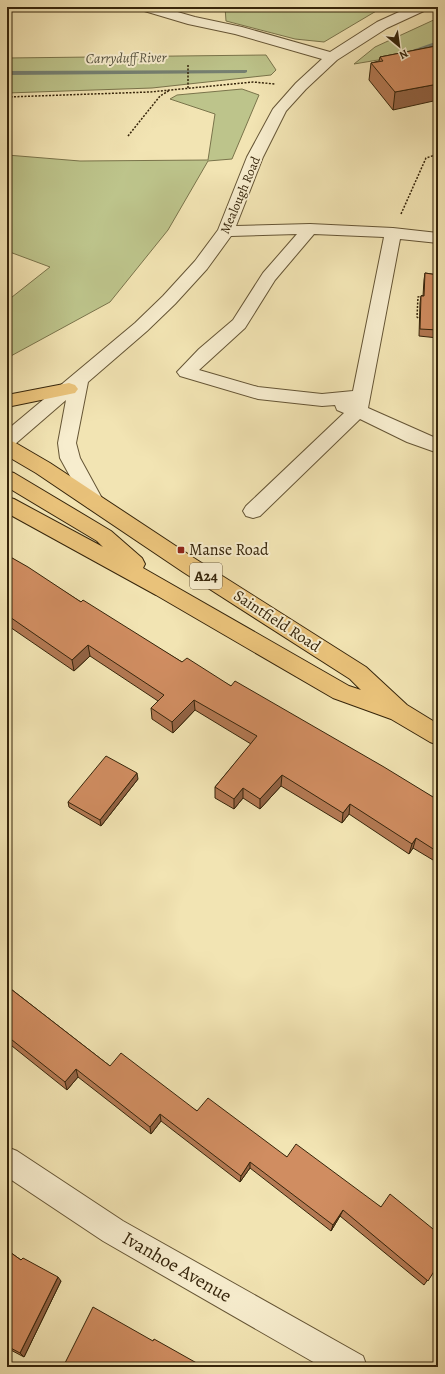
<svg xmlns="http://www.w3.org/2000/svg" width="445" height="1374" font-family="Alegreya,serif">
<style>
.green{fill:#bdc48b;stroke:#7a744b}
.lines{fill:none;stroke-linecap:round;stroke-linejoin:round}
.stream{fill:#758072;fill-rule:evenodd}
.minor-casing{stroke:#655535;stroke-width:2}
.highway-casing{stroke:#36250b;stroke-width:2}
.path{stroke:#36250b;stroke-width:1.5;stroke-dasharray:2 1.5;stroke-linecap:butt}
.minor{fill:#f7edce;fill-rule:evenodd}
.highway{fill:#e9c27a;fill-rule:evenodd}
.wall{fill:#b37953;stroke:#36250b}
.shaded-wall{fill:#926344;stroke:#36250b}
.building{fill:#d08d61;stroke:#36250b}
.poi-dot{fill:#8f2418;stroke:#f7edce;stroke-width:1.5}
.labels{text-anchor:middle;dominant-baseline:central;stroke-width:4;stroke-linejoin:round;paint-order:stroke}
.far-street-label{font-size:13px;fill:#36250b;stroke:#f7edce}
.far-water-label{font-size:14px;font-style:italic;fill:#56523f;stroke:#f7edce}
.shield{fill:#f7edce;stroke:#706146;stroke-width:1}
.shield-label{font-size:15px;font-weight:bold;fill:#36250b}
.poi-label{font-size:16px;fill:#36250b;stroke:#f7edce;text-anchor:start}
.street-label{font-size:16px;fill:#36250b;stroke:#f7edce}
.near-street-label{font-size:19px;fill:#36250b;stroke:#f7edce}
</style>
<rect width="100%" height="100%" fill="#f2e4b3"/>
<filter id="stains"><feTurbulence type="fractalNoise" baseFrequency=".005" numOctaves="4"/><feColorMatrix values="0 0 0 0 .2 0 0 0 0 .09 0 0 0 0 .02 0 0 0 .5 -.17"/></filter>
<radialGradient id="worn" r=".72"><stop offset=".6" stop-color="#630" stop-opacity="0"/><stop offset="1" stop-color="#630" stop-opacity=".3"/></radialGradient>
<g class="green">
<path d="M225,7H383L324,42L295,39L226,21Z"/>
<path d="M438,18V45L408,55L354,64L375,47Z"/>
<path d="M266,55L276,70L271,75L152,88L7,93V58Z"/>
<path d="M242,89L259,95L232,159L208,161L168,230L110,302L9,357L7,355V301L50,267L7,251V155L80,161L208,160L215,114L170,99L177,95Z"/>
</g>
<g class="lines">
<g class="stream">
<path d="M438,41V45L404,56L401,54Z"/>
<path d="M247,70V72L245,73L7,75V71Z"/>
</g>
<defs>
<g id="minor">
<path d="M139,7H160L195,17L242,27L330,52L377,22L410,7H428L426,10L387,28L337,60L306,89L286,111L263,157L236,226L310,224L393,228L438,233V243L400,239L368,408L438,439V453L407,442L360,419L260,516L253,518L246,516L243,511L246,506L344,413L337,410L335,405L322,406L258,399L180,376L177,372L199,349L233,320L263,273L297,234L231,236L207,269L175,304L147,331L88,382L76,443L80,458L104,502L101,507L94,509L87,507L60,458L58,443L66,400L14,445L7,447V430L135,323L163,296L195,261L218,230L247,157L273,109L296,83L322,59L235,34L188,24L141,10ZM314,234L384,237L353,391L322,394L258,387L199,370L245,328L275,280Z"/>
<path d="M7,1147L17,1151L123,1221L363,1356L367,1367H322L103,1241L7,1177Z"/>
</g>
<g id="highway">
<path d="M69,383L75,385L78,389L75,393L7,407V395Z"/>
<path d="M7,440L14,442L50,463L197,560L366,667L407,705L438,724V745L430,742L391,719L333,698L156,595L7,513V497L14,499L103,547L97,541L7,487V471L14,473L111,531L142,558L145,564L143,568L349,686L361,690L350,679L183,572L36,473L7,456Z"/>
</g>
</defs>
<use href="#minor" class="minor-casing"/>
<use href="#highway" class="highway-casing"/>
<g class="path">
<path d="M188,65V88"/>
<path d="M7,97L150,92L253,82L275,84"/>
<path d="M128,136L160,96L170,90"/>
<path d="M401,214L426,158L438,154"/>
<path d="M421,320L417,317L418,297L426,295"/>
</g>
<use href="#minor" class="minor"/>
<use href="#highway" class="highway"/>
</g>
<g class="wall">
<path d="M436,46L393,110L369,80L371,63L379,61L380,57Z"/>
<path d="M425,273L438,275V338L419,336L420,303L421,296H423L424,280Z"/>
<path d="M7,555L81,602L182,662L231,686L438,800V863L413,848L409,854L349,814L342,823L281,786L260,809L243,798L234,809L215,798V787L251,744L195,710L173,733L152,719L151,708L158,701L90,656L74,671L7,625Z"/>
<path d="M138,779L101,826L69,807L68,802Z"/>
<path d="M7,986L110,1066L287,1157L381,1207L438,1233V1270L436,1268L424,1285L340,1216L331,1231L250,1168L240,1182L161,1121L151,1134L78,1077L67,1090L7,1042Z"/>
<path d="M7,1250L21,1260L61,1281L24,1357L7,1348Z"/>
</g>
<g class="shaded-wall">
<path d="M438,84V100L393,110L395,92Z"/>
<path d="M88,645L90,656L74,671L72,660Z"/>
<path d="M194,700L195,710L173,733L172,722Z"/>
<path d="M137,773L138,779L101,826L100,820Z"/>
<path d="M282,775L281,786L260,809V799Z"/>
<path d="M243,788V798L234,809V799Z"/>
<path d="M350,804L349,814L342,823L343,813Z"/>
<path d="M416,838L413,848L409,854L412,844Z"/>
<path d="M76,1069L78,1077L67,1090L65,1082Z"/>
<path d="M160,1114L161,1121L151,1134L150,1127Z"/>
<path d="M250,1162V1168L240,1182L241,1176Z"/>
<path d="M343,1210L340,1216L331,1231L333,1225Z"/>
<path d="M58,1277L61,1281L24,1357L20,1353Z"/>
</g>
<g class="building">
<path d="M436,46L438,48V84L395,92L371,63L383,61L380,57Z"/>
<path d="M425,273L438,275V330L420,329L421,296H424Z"/>
<path d="M7,555L28,567L81,602L83,600L182,662L187,658L231,686L235,681L384,767L438,800V852L416,838L412,844L350,804L343,813L282,775L260,799L243,788L234,799L215,787L257,736L194,700L172,722L151,708L164,695L88,645L72,660L7,615Z"/>
<path d="M106,756L137,773L100,820L68,802Z"/>
<path d="M7,986L110,1066L121,1053L197,1111L208,1098L287,1157L296,1144L381,1207L390,1194L438,1233V1265L428,1281L343,1210L333,1225L250,1162L241,1176L160,1114L150,1127L76,1069L65,1082L7,1036Z"/>
<path d="M7,1250L21,1260L23,1258L58,1277L20,1353L7,1346Z"/>
<path d="M93,1307L153,1341L154,1339L202,1366V1367H63Z"/>
</g>
<rect class="poi-dot" x="177" y="546" width="8" height="8" rx="2"/>
<g class="labels">
<g class="far-street-label">
<text transform="translate(240 195) rotate(-67)">Mealough Road</text>
</g>
<g class="far-water-label">
<text transform="translate(126 58) rotate(-1)">Carryduff River</text>
</g>
<rect class="shield" x="190" y="563" width="32" height="26" rx="3"/>
<g class="shield-label">
<text x="206" y="576">A24</text>
</g>
<g class="poi-label">
<text x="189" y="550">Manse Road</text>
</g>
<g class="street-label">
<text transform="translate(277 621) rotate(33)">Saintfield Road</text>
</g>
<g class="near-street-label">
<text transform="translate(177 1267) rotate(30)">Ivanhoe Avenue</text>
</g>
</g>
<rect width="445" height="1374" fill="none" stroke="#f2e4b3" stroke-width="24"/>
<rect x="8" y="8" width="429" height="1358" fill="none" stroke="#36250b" stroke-width="2"/>
<rect x="12" y="12" width="421" height="1350" fill="none" stroke="#36250b"/>
<g transform="translate(399 46) rotate(151)" stroke="#f7edce" stroke-width="3" paint-order="stroke">
<path d="M0-3L7 15L0 10L-7 15Z" fill="#36250b"/>
<text y="-6" font-size="11" font-weight="bold" text-anchor="middle" fill="#36250b">N</text>
</g>
<rect width="100%" height="100%" filter="url(#stains)"/>
<rect width="100%" height="100%" fill="url(#worn)"/>
</svg>
